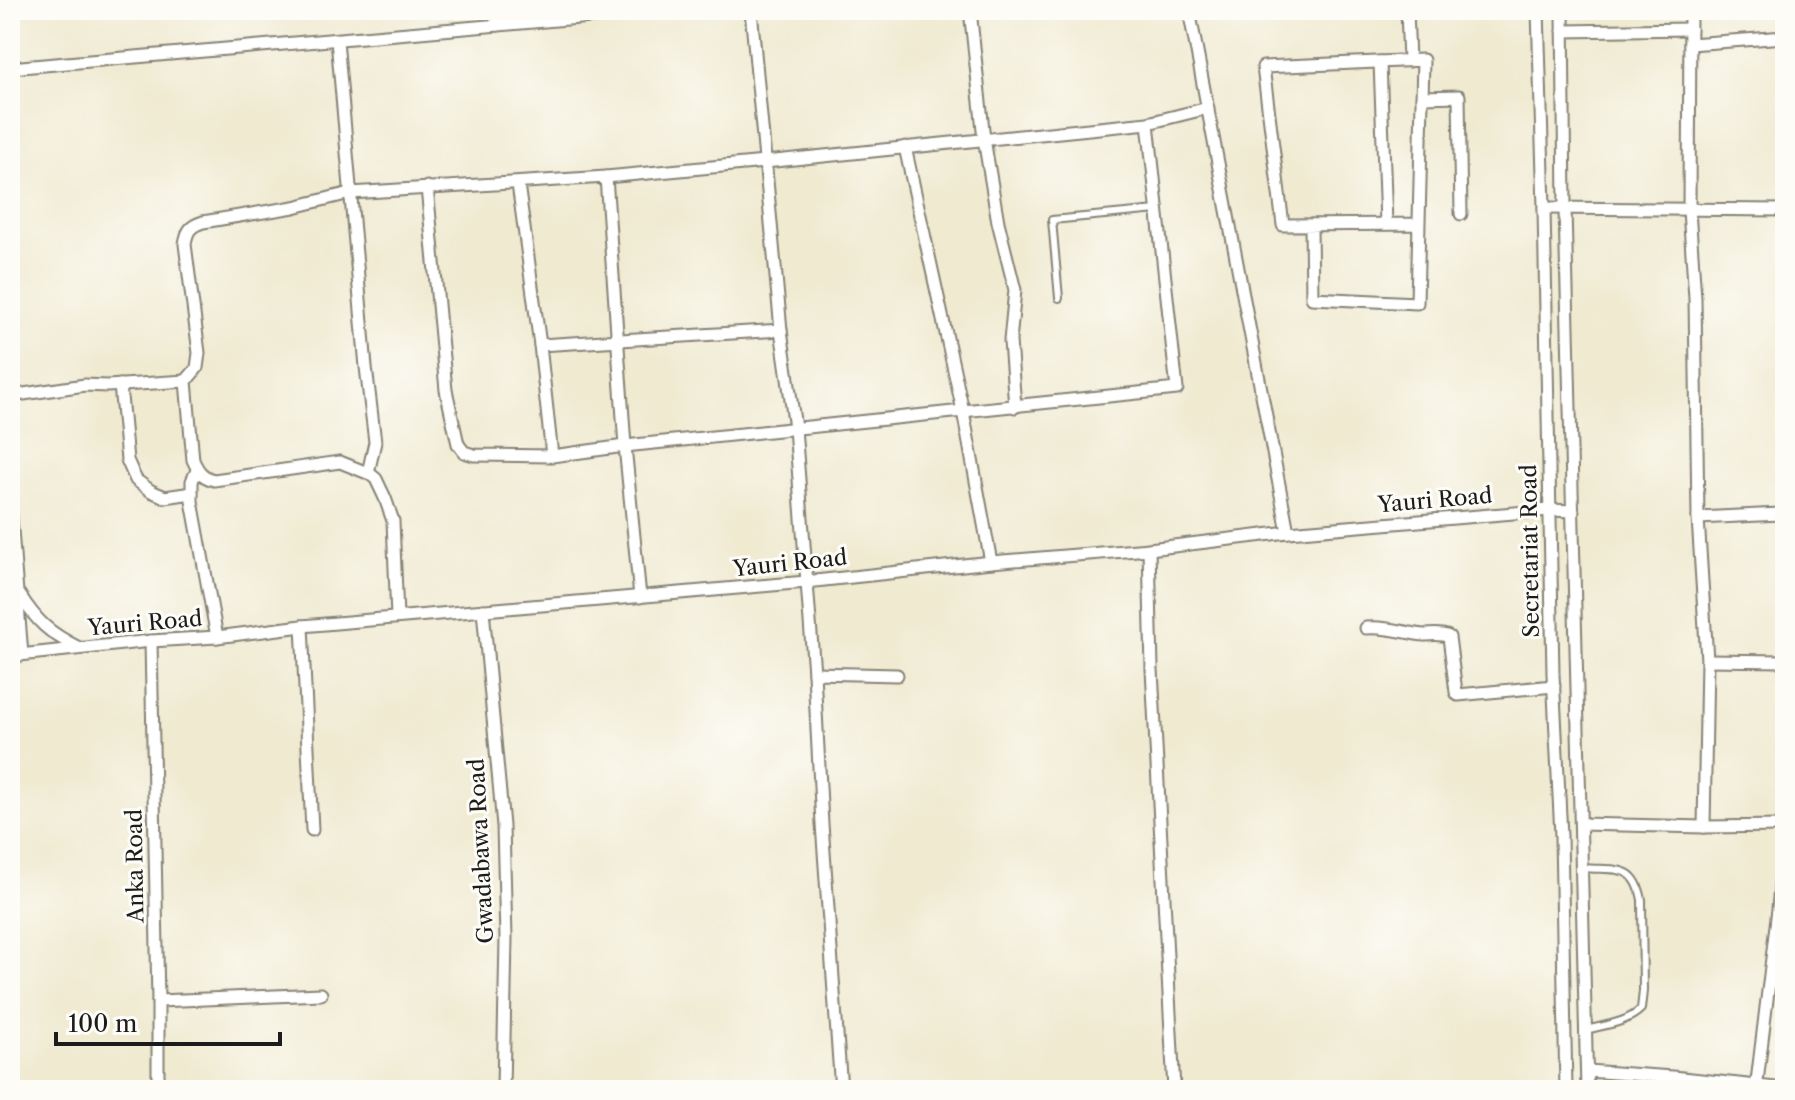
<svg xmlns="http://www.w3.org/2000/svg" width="1795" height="1100" font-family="'Libre Caslon Text',serif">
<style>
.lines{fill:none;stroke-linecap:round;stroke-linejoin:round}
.service-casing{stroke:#868376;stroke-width:10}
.minor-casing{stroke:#868376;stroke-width:15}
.service{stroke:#fff;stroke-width:6}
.minor{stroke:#fff;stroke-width:11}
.labels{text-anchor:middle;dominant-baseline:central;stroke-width:6;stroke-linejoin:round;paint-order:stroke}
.street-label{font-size:22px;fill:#1c1c1c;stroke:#fdfcf7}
</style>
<rect width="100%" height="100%" fill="#fdfcf7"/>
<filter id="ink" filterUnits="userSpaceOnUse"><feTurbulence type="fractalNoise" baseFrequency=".0125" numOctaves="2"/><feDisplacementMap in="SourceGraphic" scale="16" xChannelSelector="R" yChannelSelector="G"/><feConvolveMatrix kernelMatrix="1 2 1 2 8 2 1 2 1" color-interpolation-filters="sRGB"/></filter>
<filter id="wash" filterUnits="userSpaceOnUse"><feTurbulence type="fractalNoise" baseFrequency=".006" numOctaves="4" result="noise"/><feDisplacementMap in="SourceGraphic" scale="32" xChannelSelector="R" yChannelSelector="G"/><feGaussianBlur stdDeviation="1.8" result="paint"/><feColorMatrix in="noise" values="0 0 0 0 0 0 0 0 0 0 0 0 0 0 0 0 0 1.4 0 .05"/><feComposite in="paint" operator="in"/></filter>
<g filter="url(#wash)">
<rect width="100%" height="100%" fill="#f0ead1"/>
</g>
<g filter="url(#ink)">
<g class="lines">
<defs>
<g id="service">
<path d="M1059,298L1052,220L1157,210"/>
<path d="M1583,868C1614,871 1635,862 1642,900L1643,991L1641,1009C1627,1023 1604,1025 1586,1030"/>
</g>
<g id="minor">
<path d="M497,10L498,25"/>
<path d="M751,10L781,330L795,428L814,673L822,824L841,1090"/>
<path d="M970,10L984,139L998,222L1015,290L1010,341L1015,407"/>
<path d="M1189,10L1288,532"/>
<path d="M1407,10L1409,61"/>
<path d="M1538,10L1544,208L1553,674L1561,836L1566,1090"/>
<path d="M1563,10L1565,209L1587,1090"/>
<path d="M1690,10L1689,210L1695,298L1698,518L1707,660L1704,827"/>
<path d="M1563,31L1690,29"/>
<path d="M337,40L366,367L375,442L368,473"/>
<path d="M1690,44L1785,37"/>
<path d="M1380,62L1386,224"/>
<path d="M10,68L671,10"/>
<path d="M1422,97L1459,96L1461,214"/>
<path d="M905,147L963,411L1177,389L1148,123"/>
<path d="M606,177L765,162L1148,123L1208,108"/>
<path d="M518,184L540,345L552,456"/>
<path d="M427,187L446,390L458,444L464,452L474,455L552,456L625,446L963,411L991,562"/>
<path d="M1544,208L1785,210"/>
<path d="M1311,226L1312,298L1417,303L1423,60L1263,67L1283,225L1419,224"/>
<path d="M540,345L781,330"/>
<path d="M120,385L127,460L136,480L151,491L165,497L192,493"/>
<path d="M10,396L85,385L107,386L186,381"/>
<path d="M197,470L192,481V501L217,637"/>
<path d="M10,505L22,655"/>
<path d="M1698,518L1780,514L1785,516"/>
<path d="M1149,549L1152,669L1174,1090"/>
<path d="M19,594C37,622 49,633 79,648"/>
<path d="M483,610L503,826L506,938L503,1090"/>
<path d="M397,617L393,521L385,498L376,479L370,474L340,462L214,480C202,477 198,471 193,460L186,381L197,368L199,353L185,244C187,231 190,226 203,222L294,207L350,193L606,177L625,446L640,597"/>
<path d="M302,626L312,830"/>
<path d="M1366,628C1388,626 1403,633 1424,635C1433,635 1440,633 1449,637L1456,692L1458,695L1554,686"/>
<path d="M151,641L158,1001V1090"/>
<path d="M10,656L151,641L217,637L302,626L806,582L991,562L1149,549L1288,532L1549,510L1573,511"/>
<path d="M1707,660L1785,661"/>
<path d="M814,673L897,675"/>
<path d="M1581,824L1704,827L1785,826"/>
<path d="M158,1001L321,994"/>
<path d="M1587,1071L1673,1077L1785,1089"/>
<path d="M1756,1090L1778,909L1785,829"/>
</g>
</defs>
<use href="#service" class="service-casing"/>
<use href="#minor" class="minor-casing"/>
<use href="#service" class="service"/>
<use href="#minor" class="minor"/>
</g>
</g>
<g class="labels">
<g class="street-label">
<text transform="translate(1435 500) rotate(-5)">Yauri Road</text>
<text transform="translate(1530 551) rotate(-91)">Secretariat Road</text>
<text transform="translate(790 563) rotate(-6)">Yauri Road</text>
<text transform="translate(145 623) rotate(-5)">Yauri Road</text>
<text transform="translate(481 851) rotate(-93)">Gwadabawa Road</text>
<text transform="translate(135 866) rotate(-91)">Anka Road</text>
</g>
</g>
<rect width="1795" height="1100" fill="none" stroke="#fdfcf7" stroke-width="40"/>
<path d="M56 1032v12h224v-12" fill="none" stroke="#1c1c1c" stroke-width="4"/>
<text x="68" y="1032" font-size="24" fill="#1c1c1c" stroke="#fdfcf7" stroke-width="6" paint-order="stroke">100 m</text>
</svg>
